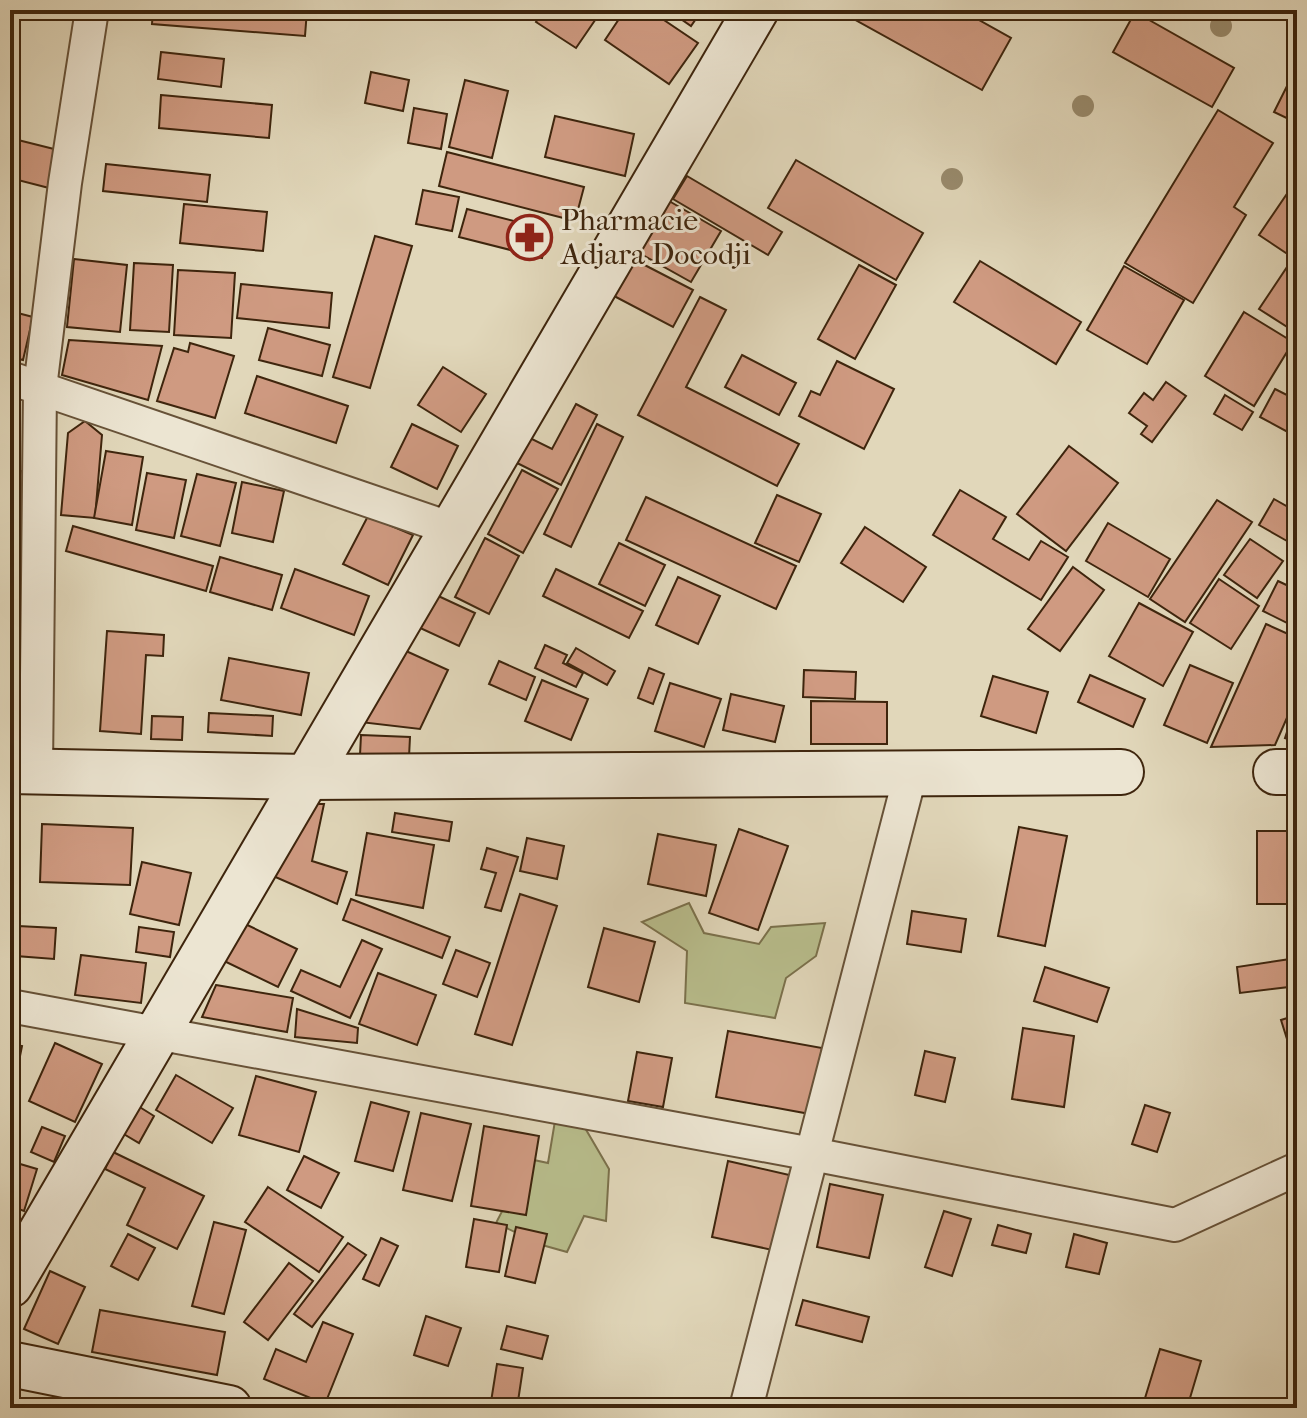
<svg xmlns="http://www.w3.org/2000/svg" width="1307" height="1418" font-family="'IM FELL French Canon',serif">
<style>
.green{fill:#b8bd8c;stroke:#7b714c;stroke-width:2}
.building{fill:#cf9a81;stroke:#3e250d;stroke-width:2}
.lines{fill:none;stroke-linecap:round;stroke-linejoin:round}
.street-casing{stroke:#675238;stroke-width:36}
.secondary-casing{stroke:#3e250d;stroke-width:48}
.street{stroke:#ece5d2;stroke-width:32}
.secondary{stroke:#ece5d2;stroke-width:44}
.tree{fill:#988a6c}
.labels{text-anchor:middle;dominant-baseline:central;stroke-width:6;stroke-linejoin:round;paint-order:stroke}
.poi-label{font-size:30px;fill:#3e250d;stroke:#ece5d2;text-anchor:start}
</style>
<rect width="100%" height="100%" fill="#e1d7ba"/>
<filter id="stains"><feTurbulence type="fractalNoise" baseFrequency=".0025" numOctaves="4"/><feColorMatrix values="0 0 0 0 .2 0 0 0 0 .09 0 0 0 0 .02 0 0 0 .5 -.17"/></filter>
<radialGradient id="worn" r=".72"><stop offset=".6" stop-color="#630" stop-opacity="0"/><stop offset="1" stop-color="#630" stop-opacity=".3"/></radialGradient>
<g class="green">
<path d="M689,903L704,933L759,944L771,927L825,923L816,956L786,978L775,1018L685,1003L687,951L642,922Z"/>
<path d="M555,1121L585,1128L609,1169L606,1221L584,1216L567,1252L542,1245L496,1223L529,1159L548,1163Z"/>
</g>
<g class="building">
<path d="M153,10H307L305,36L152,24Z"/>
<path d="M543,10H602L576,48L536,22Z"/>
<path d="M625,10H649L698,43L669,84L605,40Z"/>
<path d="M668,10H702L691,26Z"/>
<path d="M856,10H961L1011,38L982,90L852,18Z"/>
<path d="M1135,12L1234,68L1212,107L1113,52Z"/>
<path d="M161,52L224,59L221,87L158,79Z"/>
<path d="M1295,70L1297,71V123L1274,112Z"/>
<path d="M371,72L409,80L403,111L365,103Z"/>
<path d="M465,80L508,91L492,158L449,147Z"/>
<path d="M161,95L272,105L269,138L159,128Z"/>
<path d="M414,108L447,114L441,149L408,143Z"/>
<path d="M1218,110L1273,143L1234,207L1246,215L1193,303L1125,263Z"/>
<path d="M555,116L634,134L625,176L545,157Z"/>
<path d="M10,138L58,150L49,188L10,178Z"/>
<path d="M447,152L584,187L575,221L439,186Z"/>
<path d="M796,160L923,233L896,280L768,208Z"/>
<path d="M106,164L210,175L207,202L103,191Z"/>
<path d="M687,176L782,232L768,255L673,199Z"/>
<path d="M1297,179V243L1289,255L1259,235Z"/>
<path d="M423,190L459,197L452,231L416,224Z"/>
<path d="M669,201L721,231L691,282L639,253Z"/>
<path d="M184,204L267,212L263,251L180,243Z"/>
<path d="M467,209L549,230L542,258L459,237Z"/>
<path d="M375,236L412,246L370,388L333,377Z"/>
<path d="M1297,252V329L1295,332L1259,309Z"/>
<path d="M74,259L127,265L120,332L67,327Z"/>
<path d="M633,259L693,290L673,327L614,296Z"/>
<path d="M980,261L1081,322L1056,364L954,302Z"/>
<path d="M134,263L173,265L169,332L130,330Z"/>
<path d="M859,265L896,285L855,359L818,339Z"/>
<path d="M1124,266L1184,300L1147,364L1087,330Z"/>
<path d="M178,270L235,273L231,338L174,335Z"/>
<path d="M241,284L332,293L329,328L237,318Z"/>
<path d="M700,297L726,310L686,387L799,444L777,486L638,415Z"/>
<path d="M10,311L33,317L23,360L10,357Z"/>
<path d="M1244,312L1293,342L1254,406L1205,376Z"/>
<path d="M268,328L330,345L322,376L259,360Z"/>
<path d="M69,340L162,346L148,400L62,375Z"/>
<path d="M190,343L234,356L215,418L157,401L174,348L188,352Z"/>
<path d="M742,355L796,383L779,415L725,387Z"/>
<path d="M837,361L894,389L864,449L799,416L811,391L820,395Z"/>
<path d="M443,367L486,394L461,432L418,405Z"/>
<path d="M257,376L348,406L336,443L245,413Z"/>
<path d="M1166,382L1186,396L1152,442L1141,434L1147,426L1129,413L1144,393L1153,400Z"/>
<path d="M1275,389L1297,400V437L1260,417Z"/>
<path d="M1225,395L1253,412L1242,430L1214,414Z"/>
<path d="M576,404L597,415L561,485L515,462L528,437L552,449Z"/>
<path d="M85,421L102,435L95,518L61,515L68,433Z"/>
<path d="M412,424L458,446L437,489L391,467Z"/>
<path d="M597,424L623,437L571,547L544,534Z"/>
<path d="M1069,446L1118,483L1066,551L1017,514Z"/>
<path d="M106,451L143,457L132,525L94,518Z"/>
<path d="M10,469L21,471L14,506L10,505Z"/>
<path d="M522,470L558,489L523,553L488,534Z"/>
<path d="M147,473L186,480L174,538L136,530Z"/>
<path d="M197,474L236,483L220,546L181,536Z"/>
<path d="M242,482L284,491L273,542L232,533Z"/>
<path d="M960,490L1006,517L993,539L1029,560L1041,541L1068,557L1041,600L933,535Z"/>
<path d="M777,495L821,514L799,562L755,543Z"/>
<path d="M646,497L796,566L776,609L626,540Z"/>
<path d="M1274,499L1297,512V523L1287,541L1259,525Z"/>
<path d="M1217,500L1252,522L1185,622L1150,599Z"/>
<path d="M368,516L413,535L388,585L343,564Z"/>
<path d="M1108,523L1170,559L1148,597L1086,561Z"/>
<path d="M73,526L213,566L206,591L66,551Z"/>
<path d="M865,527L926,567L903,602L841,563Z"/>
<path d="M485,538L519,556L489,614L455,597Z"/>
<path d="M1250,539L1283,561L1257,598L1224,575Z"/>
<path d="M619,543L665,565L645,606L599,584Z"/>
<path d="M220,557L282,575L272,610L210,592Z"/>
<path d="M1073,567L1104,590L1060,651L1028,629Z"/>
<path d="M295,569L369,596L354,635L281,608Z"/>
<path d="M556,569L643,611L629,638L543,596Z"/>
<path d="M678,577L720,596L698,644L656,625Z"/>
<path d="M1219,579L1259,606L1231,649L1190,623Z"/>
<path d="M1278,581L1297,590V628L1263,611Z"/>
<path d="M434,594L475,613L459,646L418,627Z"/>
<path d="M1139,603L1193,632L1163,686L1109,656Z"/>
<path d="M1266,624L1297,638V695L1275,745L1211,747Z"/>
<path d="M107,631L164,635L163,656L146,655L141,734L100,731Z"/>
<path d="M545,645L567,655L563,663L583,673L576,687L535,668Z"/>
<path d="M395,646L448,670L420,729L360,722Z"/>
<path d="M576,648L615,671L607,685L567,663Z"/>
<path d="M229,658L309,673L301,715L221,700Z"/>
<path d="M499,661L535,677L526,700L489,684Z"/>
<path d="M1190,665L1233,683L1207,743L1164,725Z"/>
<path d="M649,668L664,674L653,704L638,698Z"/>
<path d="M804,670L856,672L855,699L803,697Z"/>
<path d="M1090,675L1145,699L1133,727L1078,702Z"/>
<path d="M993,676L1048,692L1036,733L981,716Z"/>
<path d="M542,680L588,699L571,740L525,721Z"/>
<path d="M670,683L721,699L704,747L655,731Z"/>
<path d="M731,694L784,706L775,742L723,730Z"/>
<path d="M811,701L887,702V744H811Z"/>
<path d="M1297,701V742L1285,738Z"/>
<path d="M209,713L273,716L272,736L208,732Z"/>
<path d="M152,716L183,717L182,740L151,739Z"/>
<path d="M361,735L410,737L409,757L360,755Z"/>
<path d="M310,804H324L312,861L347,872L337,904L264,872Z"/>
<path d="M395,813L452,822L449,841L392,832Z"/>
<path d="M42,824L133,828L130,885L40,882Z"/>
<path d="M1019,827L1067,836L1045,946L998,936Z"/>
<path d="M739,829L788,846L758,930L709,913Z"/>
<path d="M10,830H15L10,893Z"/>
<rect x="1257" y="831" width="30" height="73"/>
<path d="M367,833L434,845L423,908L356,895Z"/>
<path d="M658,834L716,845L706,896L648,884Z"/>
<path d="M527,838L564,846L557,879L520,871Z"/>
<path d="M487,848L518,857L501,911L485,907L496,873L481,869Z"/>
<path d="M142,862L191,873L179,925L130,914Z"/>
<path d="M520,894L557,906L512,1045L475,1034Z"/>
<path d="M351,899L450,937L442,958L343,920Z"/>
<path d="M912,911L966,919L961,952L907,944Z"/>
<path d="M241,922L297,949L278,987L220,959Z"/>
<path d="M18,926L56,928L54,959L16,956Z"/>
<path d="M139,927L174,932L170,957L136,952Z"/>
<path d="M604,928L655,942L639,1002L588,987Z"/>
<path d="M362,940L382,949L350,1018L291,991L301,970L340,987Z"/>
<path d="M456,950L490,963L477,997L443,984Z"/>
<path d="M81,955L146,963L141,1003L75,995Z"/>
<path d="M1297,958V986L1240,993L1237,967Z"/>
<path d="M1045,967L1109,988L1097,1022L1034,1001Z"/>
<path d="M378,973L436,995L417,1045L359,1024Z"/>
<path d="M216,985L293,998L287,1032L202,1017Z"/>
<path d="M297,1009L358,1028L357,1043L295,1037Z"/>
<path d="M1297,1015V1071L1281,1020Z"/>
<path d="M1023,1028L1074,1036L1064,1107L1012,1099Z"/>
<path d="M728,1031L822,1048L810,1114L716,1097Z"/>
<path d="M55,1043L102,1064L75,1122L29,1101Z"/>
<path d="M10,1044L22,1046L10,1106Z"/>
<path d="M925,1051L955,1058L945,1102L915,1095Z"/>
<path d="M637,1052L672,1058L663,1107L628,1101Z"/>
<path d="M176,1075L233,1108L212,1143L156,1110Z"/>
<path d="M256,1076L316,1092L299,1152L239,1135Z"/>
<path d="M371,1102L409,1112L393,1171L355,1161Z"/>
<path d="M1145,1105L1170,1113L1157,1152L1132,1144Z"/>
<path d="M138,1106L154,1116L139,1143L122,1133Z"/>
<path d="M421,1113L471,1124L452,1201L403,1190Z"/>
<path d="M484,1126L539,1136L526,1215L471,1206Z"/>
<path d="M42,1127L65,1136L54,1162L31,1152Z"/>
<path d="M113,1152L204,1196L177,1249L127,1225L145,1188L105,1169Z"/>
<path d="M304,1156L339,1173L321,1208L287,1190Z"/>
<path d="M10,1161L37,1169L24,1211L10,1206Z"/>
<path d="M728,1161L798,1177L782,1252L712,1237Z"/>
<path d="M830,1184L883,1195L869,1258L817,1247Z"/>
<path d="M268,1187L343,1237L319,1272L245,1222Z"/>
<path d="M944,1211L971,1219L952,1276L925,1267Z"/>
<path d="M474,1219L507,1225L499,1272L466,1267Z"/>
<path d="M214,1222L246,1230L224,1314L192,1306Z"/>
<path d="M998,1225L1031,1234L1026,1253L992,1245Z"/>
<path d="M516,1227L547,1234L535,1283L505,1276Z"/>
<path d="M128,1234L155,1248L138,1280L111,1266Z"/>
<path d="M1074,1234L1107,1243L1099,1274L1066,1267Z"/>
<path d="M381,1238L398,1246L379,1286L363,1279Z"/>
<path d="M348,1243L366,1255L312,1327L294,1314Z"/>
<path d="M289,1263L313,1281L268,1340L244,1322Z"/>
<path d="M50,1271L85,1287L58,1344L24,1329Z"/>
<path d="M803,1300L869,1317L862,1342L796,1325Z"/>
<path d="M100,1310L225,1332L217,1375L92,1352Z"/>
<path d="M426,1316L461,1328L448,1366L414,1355Z"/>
<path d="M323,1322L353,1334L325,1404L264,1379L276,1349L306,1362Z"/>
<path d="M507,1326L548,1336L542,1359L501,1349Z"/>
<path d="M1160,1349L1201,1361L1187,1408H1142Z"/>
<path d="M497,1364L523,1368L517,1408H490Z"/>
</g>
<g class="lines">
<defs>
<g id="street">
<path d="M10,378L452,529"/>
<path d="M36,771L40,388L65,183L92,10"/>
<path d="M10,1006L812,1154L1175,1225L1297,1169"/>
<path d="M746,1408L911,772"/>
</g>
<g id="secondary">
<path d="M10,771L307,777L1121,772"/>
<path d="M1276,772H1297"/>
<path d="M10,1285L756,10"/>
<path d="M10,1364L229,1408"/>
</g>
</defs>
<use href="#street" class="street-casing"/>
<use href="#secondary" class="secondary-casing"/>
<use href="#street" class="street"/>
<use href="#secondary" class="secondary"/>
</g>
<g class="tree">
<circle cx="1221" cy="26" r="11"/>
<circle cx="1083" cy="106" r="11"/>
<circle cx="952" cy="179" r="11"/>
</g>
<defs>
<symbol id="pharmacy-ring" viewBox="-11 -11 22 22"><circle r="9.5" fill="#ece5d2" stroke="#8f2418" stroke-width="1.5"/><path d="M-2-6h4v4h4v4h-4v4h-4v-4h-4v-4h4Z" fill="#8f2418"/></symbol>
</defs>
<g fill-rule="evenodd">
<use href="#pharmacy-ring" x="504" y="212" width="51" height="51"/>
</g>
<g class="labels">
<g class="poi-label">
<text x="561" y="220">Pharmacie<tspan x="561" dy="34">Adjara Docodji</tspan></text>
</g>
</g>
<rect width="1307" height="1418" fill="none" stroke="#e1d7ba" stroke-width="40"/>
<rect x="12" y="12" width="1283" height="1394" fill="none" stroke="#3e250d" stroke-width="4"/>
<rect x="20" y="20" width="1267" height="1378" fill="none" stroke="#3e250d" stroke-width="2"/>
<rect width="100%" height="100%" filter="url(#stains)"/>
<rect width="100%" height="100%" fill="url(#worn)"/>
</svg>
